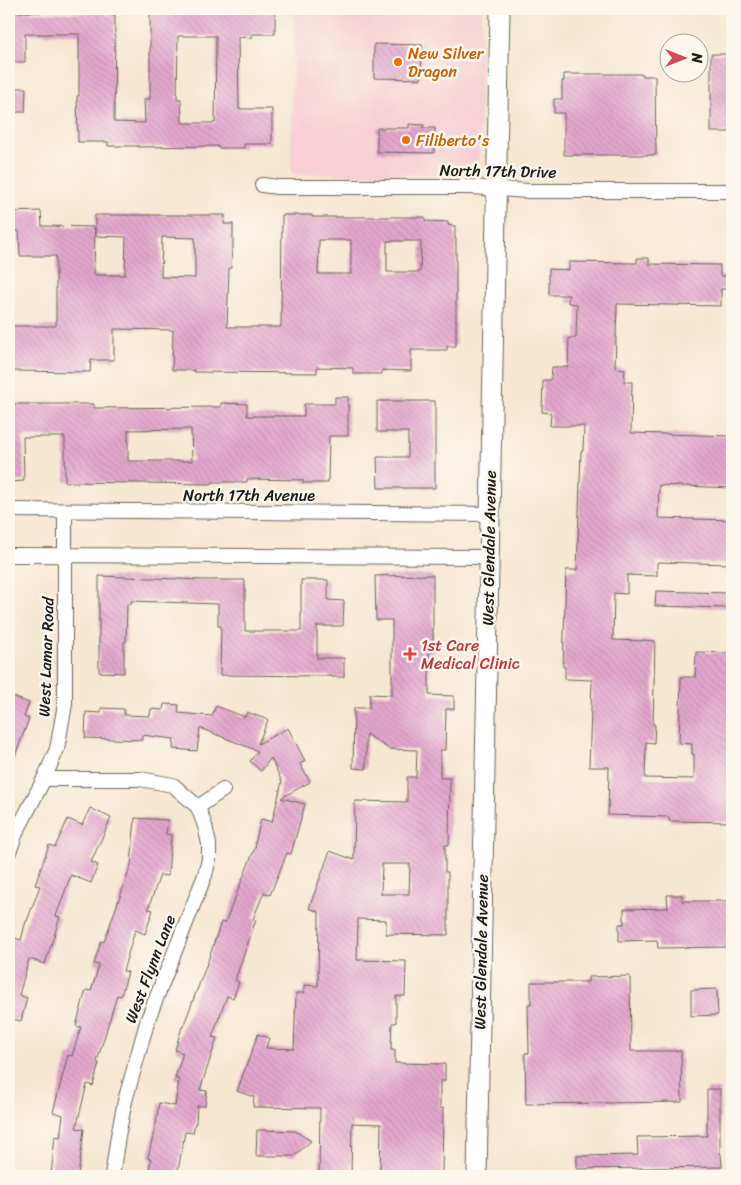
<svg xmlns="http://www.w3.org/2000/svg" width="741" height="1185" font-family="Sriracha,sans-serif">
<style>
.built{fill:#f7cfd4}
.building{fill:url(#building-back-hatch);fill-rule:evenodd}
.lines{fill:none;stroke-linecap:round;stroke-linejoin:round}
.minor-casing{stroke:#69635b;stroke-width:16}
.secondary-casing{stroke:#69635b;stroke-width:21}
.minor{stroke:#fff;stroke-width:14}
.secondary{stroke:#fff;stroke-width:19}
.food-dot{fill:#e8710a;stroke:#fbf7ec;stroke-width:2}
.health-dot{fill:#e0444e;stroke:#fbf7ec;stroke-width:2}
.labels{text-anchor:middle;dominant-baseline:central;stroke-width:5;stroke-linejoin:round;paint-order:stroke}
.food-label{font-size:16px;fill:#c56008;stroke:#fbf7ec;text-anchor:start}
.street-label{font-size:16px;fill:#1c1c1c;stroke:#fbf7ec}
.health-label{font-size:16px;fill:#be3a42;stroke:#fbf7ec;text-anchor:start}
</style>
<defs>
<pattern id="building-back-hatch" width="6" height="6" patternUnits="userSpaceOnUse" patternTransform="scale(1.25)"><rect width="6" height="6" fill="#e3a5cc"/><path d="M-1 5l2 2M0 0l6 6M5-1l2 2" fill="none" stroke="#c28daf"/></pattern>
</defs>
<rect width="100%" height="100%" fill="#fbf7ec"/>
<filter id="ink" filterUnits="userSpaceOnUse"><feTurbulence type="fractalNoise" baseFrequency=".02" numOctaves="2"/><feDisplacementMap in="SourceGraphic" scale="10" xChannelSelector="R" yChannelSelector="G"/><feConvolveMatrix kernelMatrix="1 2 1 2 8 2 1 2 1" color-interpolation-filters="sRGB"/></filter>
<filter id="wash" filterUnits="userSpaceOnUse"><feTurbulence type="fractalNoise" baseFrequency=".0096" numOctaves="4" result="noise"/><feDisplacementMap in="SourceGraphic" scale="20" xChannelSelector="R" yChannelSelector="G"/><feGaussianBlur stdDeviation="1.12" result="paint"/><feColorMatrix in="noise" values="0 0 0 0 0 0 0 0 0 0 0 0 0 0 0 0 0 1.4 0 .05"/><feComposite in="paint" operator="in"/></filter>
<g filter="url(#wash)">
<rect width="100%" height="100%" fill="#f7e6d1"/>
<path class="built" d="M294,9H482L479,161L478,167L474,172L468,175L294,174L291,172Z"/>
<g id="blocks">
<g class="building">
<path d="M92,9H105V15H115L114,122L145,123L144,99H150V9H204V10L275,9V34H252V38L238,37L239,109H272V144H244V148H218V146L138,147V146H108V142H78L77,96H79V34H25V62H9V12L92,13ZM178,36H216L215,123H182L181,99H177Z"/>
<path d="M374,44L422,45L421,79L374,78Z"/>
<rect x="711" y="54" width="21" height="78"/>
<path d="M564,74H643V76H655L656,155H564V113H554V99H562V81H564Z"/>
<path d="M9,88H26L25,112H9Z"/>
<path d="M409,124L424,125L423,128H435L434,153L377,152V128H409Z"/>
<path d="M41,211L42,226L95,227L94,275H125L126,237L95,236V215H225L224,224H233V249H232L231,268H229L227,327H281L282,215H312V217H425V221L448,222V225L455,226V239H456V346H447V350H411V371L382,370V374H353V368L317,367V373L194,372V370H172L173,330L114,329V360H91L90,372L9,371V326H56V256H20L19,231H9V212ZM162,237L195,238V278L161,277ZM319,240H351V274H318ZM387,241H421L420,272H387Z"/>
<path d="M637,258H649V264L720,265V276H732V289H721V306L617,304L615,368L625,369L624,382H632L631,433L732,436V488L659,485L658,518L732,520V564L657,562V576L627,575V594L614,593L613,640L642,641V640L655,641L653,725H655L654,743L646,742L645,778L694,779V754H692V744L679,743L681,677H695L696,652L732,653V822L669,821V817L608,815L609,767H589L592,680L565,679V667H563L566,570H577L581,451H583L584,426H550L551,413L542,412L543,380H551L552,367H568L569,338H576L577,304L568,303L569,295H549V269L569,270V262L637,263Z"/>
<path d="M335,397H348V436H329L328,483H303V480L247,479V482H212V484L65,482V437H23L24,481L9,482V404H94V408L221,407V403L247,404V416H304V404H335ZM191,429L192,461H128V430Z"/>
<path d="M377,401H435V488H378L377,457H408V432H377Z"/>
<path d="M433,575V652H429V695L454,696V709H446L445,750H440V778H450L449,845H445V872H448V935L386,934V920L358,919L357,960L406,961L405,996H396V1023H392L391,1050H395V1063L445,1064V1081H440V1108H443L442,1175L380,1174L381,1124L352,1123L351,1176H319L320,1108L253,1107L254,1097L237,1091L258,1034L269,1038L266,1048L294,1049L296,993H304V985L318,986L319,912L309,908L330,851L354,860L355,801L407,802V777H416L417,750L389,749L366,734V769L353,768L354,708H369L370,694L392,695V620H376L375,576ZM382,864H410L409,894H381Z"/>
<path d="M99,576L204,580H245V631H301V580H328V600L344,601L343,626H317V658H344V677H332V676L220,675L221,626H218V604L131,601V605L127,604L126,642H124V673L99,672Z"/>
<path d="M656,591L727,593V608L655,606Z"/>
<path d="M9,695L29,703L24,717L29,719L10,769H9Z"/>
<path d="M164,704L179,705L178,713L212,716L216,706L245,717L247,712L268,720L258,744L288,728L305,761L300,764L310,782L281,798L305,804L291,854L287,853L270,895L264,892L253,919L256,920L235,980L239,982L233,998L227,996L212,1037L217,1038L200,1090L207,1091L205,1106H197L196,1123H195L193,1133L185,1132L177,1176H148L151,1159L148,1158L156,1123L159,1103L175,1106L179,1080L175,1078L183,1053L175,1050L182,1027H183L208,961L221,922L225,923L256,845L255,844L261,819L272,822L282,782L271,758L261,771L250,761L258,751L200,728L197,751L173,749L174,739L142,735V740L85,738L86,712L101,713V708L124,709V715L150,716L151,709L163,710Z"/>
<path d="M90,808L111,818L91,862L98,865L91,883L71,875L56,916L60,917L45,964L29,959L19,995L27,998L21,1021L9,1018V936L21,940L26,921H27L40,886L35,885L49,845L55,847L68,819L82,825Z"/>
<path d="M135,818L168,820L166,834L171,835L168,876L160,875L148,909L153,910L145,934L135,930L123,971L128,972L121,996L117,995L97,1062L99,1063L93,1086L87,1084L76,1128L84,1129L78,1176H51L55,1136L60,1137L63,1115L53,1112L68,1055L72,1056L81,1027L76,1026L86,990L91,991L99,965L94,964L101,941L104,942L131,865Z"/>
<path d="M667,895H682V901H732V947L658,948L657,940L619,941V924H624V909L668,908Z"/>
<path d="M630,976L631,1051H681L682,1102L526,1104L525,1053H529L528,1004H531V982H588V977Z"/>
<path d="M717,989L718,1015L691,1016V990Z"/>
<path d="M707,1089H720V1154H721L722,1167L577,1169V1156L638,1155L637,1137L707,1136Z"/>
<path d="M257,1130L295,1131L311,1141L294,1156H256Z"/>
</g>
</g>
</g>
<g filter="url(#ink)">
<use href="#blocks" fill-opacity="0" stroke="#69635b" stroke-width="1"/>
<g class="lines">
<defs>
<g id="minor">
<path d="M262,185L278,187H473L528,191H732"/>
<path d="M9,510L490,514"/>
<path d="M9,555L489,557"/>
<path d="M44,779H140L173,785L198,807L205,826L209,844V859L205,875L148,1019L125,1101L118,1136L112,1176"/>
<path d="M198,807L223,790"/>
<path d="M9,852L16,833L44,779L57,749L65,704V511"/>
</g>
<path id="secondary" d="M477,1176L500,9"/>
</defs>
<use href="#minor" class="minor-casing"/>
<use href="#secondary" class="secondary-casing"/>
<use href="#minor" class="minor"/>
<use href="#secondary" class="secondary"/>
</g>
</g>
<g class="food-dot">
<circle cx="398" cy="62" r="5"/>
<circle cx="406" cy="140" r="5"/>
</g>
<path class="health-dot" d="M407.5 646.5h5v5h5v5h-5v5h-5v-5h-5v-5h5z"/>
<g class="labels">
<g class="food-label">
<text x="408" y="53">New Silver<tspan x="408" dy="18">Dragon</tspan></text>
<text x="416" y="140">Filiberto's</text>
</g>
<g class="street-label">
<text transform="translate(498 171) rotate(1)">North 17th Drive</text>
<text x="249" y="495">North 17th Avenue</text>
<text transform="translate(489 548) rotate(-89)">West Glendale Avenue</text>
<text transform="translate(46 657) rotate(-88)">West Lamar Road</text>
<text transform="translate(481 952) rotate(-89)">West Glendale Avenue</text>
<text transform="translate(150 969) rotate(-69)">West Flynn Lane</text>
</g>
<g class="health-label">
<text x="421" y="645">1st Care<tspan x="421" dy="18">Medical Clinic</tspan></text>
</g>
</g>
<rect width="741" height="1185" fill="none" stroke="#fbf7ec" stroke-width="30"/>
<g transform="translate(684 58) rotate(90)"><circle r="24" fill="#fbf7ec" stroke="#a29f99"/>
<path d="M0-4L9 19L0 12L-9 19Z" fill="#d1495b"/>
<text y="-8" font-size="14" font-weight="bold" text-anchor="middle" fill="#1c1c1c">N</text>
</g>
</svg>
